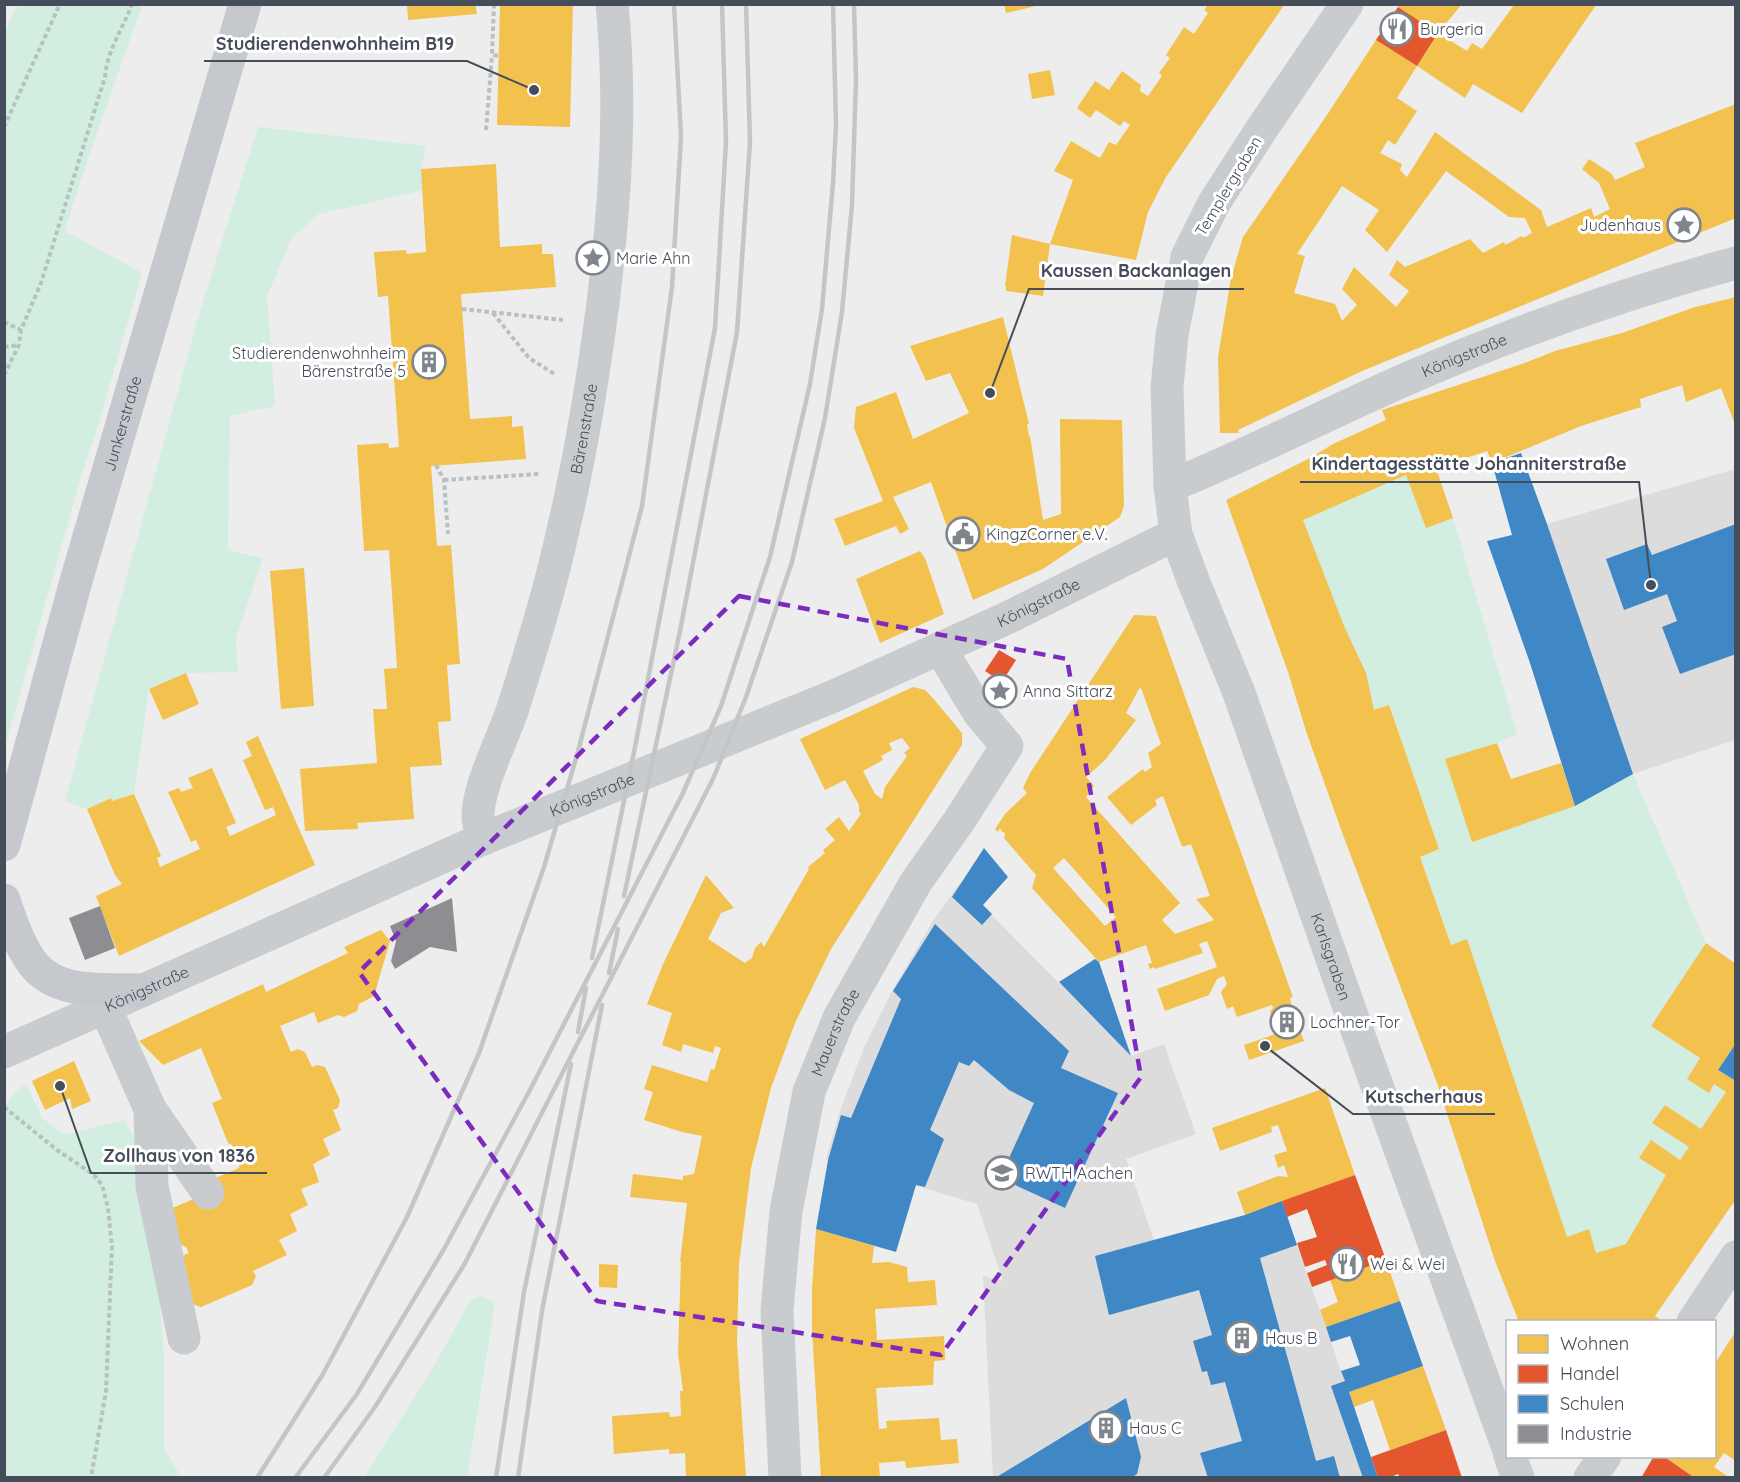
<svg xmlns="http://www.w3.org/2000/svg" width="1740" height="1482" font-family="Quicksand,sans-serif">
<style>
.education{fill:#dcdcdd}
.green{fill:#d1eee0}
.homes{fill:#f2c14e;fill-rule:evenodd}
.shops{fill:#e4572e}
.schools{fill:#3f88c5}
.industry{fill:#8d8d92}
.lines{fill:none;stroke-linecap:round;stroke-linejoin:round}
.path{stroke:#b6c2c0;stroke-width:4;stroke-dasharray:4.5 3;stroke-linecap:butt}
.minor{stroke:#c9ccce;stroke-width:33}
.major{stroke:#c5c8cc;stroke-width:33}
.rail{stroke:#c4c5c7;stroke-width:4.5}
.marked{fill:none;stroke:#7b2cbf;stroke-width:4.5;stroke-dasharray:12 8;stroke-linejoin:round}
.labels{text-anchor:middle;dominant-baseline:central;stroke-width:6;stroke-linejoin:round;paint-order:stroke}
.poi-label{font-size:16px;fill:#454d5a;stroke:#fff;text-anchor:start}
.street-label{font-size:16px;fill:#454d5a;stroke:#fff}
.leader{fill:none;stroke:#454d5a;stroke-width:2}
.callout-dot{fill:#454d5a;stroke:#fff;stroke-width:2}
.callout-label{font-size:18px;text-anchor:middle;font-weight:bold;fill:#454d5a;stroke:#fff;stroke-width:6;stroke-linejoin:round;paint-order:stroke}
</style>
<rect width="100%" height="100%" fill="#eeeded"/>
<g class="education">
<path d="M1735,469V740L1633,774L1547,524Z"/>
<path d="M960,883L1131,1056L1164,1044L1196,1134L1126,1159L1154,1240L1287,1217L1378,1477H993L983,1276L1003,1281L977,1204L826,1159L839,1114L863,1050L892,991L934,919Z"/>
</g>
<g class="green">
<path d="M18,5H142L81,179L65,231L142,273L97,429L82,473L5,747L4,33Z"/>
<path d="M258,127L426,146L421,169L424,190L319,214L292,237L267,296L275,406L230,416L228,550L263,558L236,638L238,672L186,673L149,689L134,794L112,801L110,798L87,809L65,801L200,311Z"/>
<path d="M1406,475L1453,518L1517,734L1497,743L1445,759L1575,806L1633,774L1706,943L1651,1026L1700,1058L1687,1079L1714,1084L1726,1092L1701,1129L1665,1105L1653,1123L1689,1147L1680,1160L1650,1141L1639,1158L1666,1175L1626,1244L1596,1253L1589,1230L1567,1237L1467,940L1451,945L1420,857L1439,848L1389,705L1374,710L1303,520Z"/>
<path d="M26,1084L42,1118L65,1135L125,1120L136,1142L156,1258L164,1354V1448L181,1477L5,1478V1106L15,1092Z"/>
<path d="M481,1295L495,1303L467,1477H365L437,1361L470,1301Z"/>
</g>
<g class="homes">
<path d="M407,4H475L477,14L408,20Z"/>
<path d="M500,4H573L570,127L497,125Z"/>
<path d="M1004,4H1040V5L1006,13Z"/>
<path d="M1399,4H1462L1438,33L1398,7Z"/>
<path d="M1208,5H1284L1166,177L1148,212L1136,260L1050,244L1043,296L1006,291V286H1005L1012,235L1050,244L1073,180L1054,171L1071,141L1100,158L1109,142L1116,145L1130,125L1124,121L1120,126L1096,110L1090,118L1077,108L1095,81L1109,90L1122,71L1141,85L1140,91L1148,96L1162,76L1159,73L1170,58L1166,55L1184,27L1194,34L1208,13L1204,10Z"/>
<path d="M1514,5H1596L1522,113L1473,84L1465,98L1417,66L1397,98L1417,111L1395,145L1388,140L1380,153L1402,164L1400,170L1407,177L1435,132L1541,210L1547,227L1591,208L1594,217L1610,209L1599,183L1582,169L1589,159L1612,174L1615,180L1645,167L1635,143L1736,104V218L1362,371L1238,430L1239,433H1220L1218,357L1231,278L1243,237L1325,118L1376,40L1417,66L1438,33L1467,51L1472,43L1482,49ZM1446,171L1509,217L1525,218L1532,233L1523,238L1522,236L1505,245L1504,242L1483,253L1470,239L1405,267L1397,260L1389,275L1409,291L1396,307L1354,267L1342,289L1357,305L1342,321L1335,304L1294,293L1305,256L1297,254L1342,186L1379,210L1365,230L1387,252Z"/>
<path d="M1050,70L1055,95L1032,99L1028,74Z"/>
<path d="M496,164L500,247L542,244V254H553L556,287L461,294L470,419L512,416V427L523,426L526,459L431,466L437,546L451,545L460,664L447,665L451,721L438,722L442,765L410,767L414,819L357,823L358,829L305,831L300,769L377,763L373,709H387L384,669L397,668L389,550L364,551L357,445L388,443L389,448L399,447L388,296L378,297L374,252L406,250L407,254L426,252L421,169Z"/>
<path d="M1736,297V427L1721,388L1686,402L1682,385L1640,399L1641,407L1581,426L1492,463L1487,451L1436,468L1453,518L1426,528L1406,475L1303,520L1344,626L1366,673L1374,710L1389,705L1439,849L1420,857L1451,945L1467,939L1567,1237L1589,1229L1596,1253L1626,1244L1666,1175L1639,1158L1651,1140L1680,1160L1689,1147L1652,1123L1665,1105L1701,1129L1726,1092L1714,1084L1709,1093L1687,1079L1700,1058L1651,1026L1706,943L1736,964V1043L1718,1070L1736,1081V1199L1655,1316L1661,1320L1660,1322H1519L1495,1261L1437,1083L1343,835L1307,734L1288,672L1226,500L1310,458L1333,444L1386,420L1382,410L1522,364L1555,351L1622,333L1695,307Z"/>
<path d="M1003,317L1029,424H1027L1029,436H1030L1043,520L1061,514L1060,419L1122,420L1124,506L1120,517L1043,569L973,600L931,482L893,497L909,529L900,534L896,526L845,546L834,519L883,501L854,428L856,407L896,392L913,439L969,413L950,373L926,381L910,346Z"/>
<path d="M920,551L925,558L944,614L880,643L856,579Z"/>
<path d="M304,568L314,706L281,709L270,571Z"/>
<path d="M1134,615L1156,616L1293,997L1290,998L1292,1009L1304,1041L1249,1060L1244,1045L1281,1032L1275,1014H1271L1270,1012L1273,1008L1272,1005L1237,1017L1233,1006L1227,1009L1221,992L1227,984L1224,976L1217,979L1209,995L1165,1011L1157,989L1217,967L1207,941L1199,944L1203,953L1155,969L1154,967L1150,969L1148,964L1152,963L1146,945L1099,962L1032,888L1036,875L1004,838L1005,835L1004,832H1002L1000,828L998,832L995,829L1005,814L1027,793L1023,788L1030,773ZM1141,688L1161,744L1148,753L1152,767L1145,772L1143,769L1107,797L1131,825L1157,805L1155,800L1163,796L1181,844L1183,847L1191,844L1210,896L1196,899L1214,920L1175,934L1162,920L1180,903L1086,797L1094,786L1086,777L1105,760L1136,720L1126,713L1139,689ZM1064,858L1116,917L1105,926L1053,868Z"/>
<path d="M186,673L199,704L163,720L149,689Z"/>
<path d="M913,687L925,690L931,696L962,733V745L831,949L795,1023L771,1088L751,1168L739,1264L737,1342L746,1478H686L685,1453L669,1454V1449L614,1454L612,1416L669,1412L670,1417L681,1416L680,1391H683L678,1353L681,1261L680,1262L687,1203L630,1197L633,1174L683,1180V1176L694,1174L702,1136L682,1132L644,1120L653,1092L644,1089L652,1065L707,1082L711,1069L714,1070L721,1048L715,1046L713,1053L683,1044L681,1052L662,1045L672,1013L647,1004L664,962L706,875L734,908L721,913L708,939L745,963L752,958L755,948L761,942L764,947L809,869L808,867L825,853L823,850L835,840L825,829L839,817L849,831L861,814L859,812V805L845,780L825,790L800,739ZM902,738L910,748L904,753L907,756L885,787L882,799L875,794L863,771L883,760L881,756L892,750L889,743Z"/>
<path d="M258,736L315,865L119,956L96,896L122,884L115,875L87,809L111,798L112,801L134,794L161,856L157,858L160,867L200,849L196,840L191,842L168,792L179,788L181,792L193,788L188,778L212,768L236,823L226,827L230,836L276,815L273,807L265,810L243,760L252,756L246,742Z"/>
<path d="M1497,743L1511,779L1561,763L1575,806L1472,842L1445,759Z"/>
<path d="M381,930L390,941L374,996L359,1004L357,1011L344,1017L338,1015L318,1023L314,1012L280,1026L291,1052L298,1049L305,1052L312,1067L317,1065L325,1067L340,1100L338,1108L333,1110L341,1130L323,1139L330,1155L313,1164L319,1182L301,1189L308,1205L290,1214L297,1231L279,1240L287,1255L253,1271L256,1276L252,1285L201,1307L192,1304L179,1257L189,1253L186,1247L179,1244L170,1209L208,1193L204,1183L239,1168V1162L232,1145L228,1143L212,1103L222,1099L201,1048L163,1065L139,1041L263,984L266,992L348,953L344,947Z"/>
<path d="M74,1061L91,1101L72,1109L70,1098L45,1110L32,1081Z"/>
<path d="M1325,1088L1355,1175L1245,1215L1237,1192L1278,1176L1288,1177L1284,1165L1278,1168L1274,1155L1287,1151L1278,1125L1271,1127L1272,1132L1220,1151L1212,1128Z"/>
<path d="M816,1229L874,1246L872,1263L889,1262L907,1267L908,1282L935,1280L937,1305L875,1309L877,1340L944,1336L945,1360L934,1361L933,1385L876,1388L879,1429L887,1428L886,1421L939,1418L941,1440L957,1439L959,1463L906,1468L905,1461L879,1463L880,1478H821L812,1330V1289Z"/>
<path d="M1386,1260L1400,1301L1326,1327L1320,1310L1338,1302L1330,1280Z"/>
<path d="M599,1264L618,1265L617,1288L599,1287Z"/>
<path d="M1736,1331V1461L1724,1453L1714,1467L1730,1478H1695L1663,1456H1714V1365Z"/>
<path d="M1423,1366L1446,1430L1390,1450L1373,1400L1354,1407L1349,1392Z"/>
</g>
<g class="shops">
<path d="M1398,7L1438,33L1417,66L1376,40Z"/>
<path d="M999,650L1016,660L1002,682L985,671Z"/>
<path d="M1355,1175L1386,1260L1312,1287L1307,1273L1327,1265L1325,1260L1305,1267L1297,1243L1317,1237L1307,1209L1287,1217L1282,1201Z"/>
<path d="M1446,1430L1462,1478H1400L1398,1474L1388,1478H1378L1371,1457Z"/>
<path d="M1654,1456H1663L1695,1478H1641Z"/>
</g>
<g class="schools">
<path d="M1521,453L1547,524L1633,774L1575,806L1530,663L1487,541L1512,535L1492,463Z"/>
<path d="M1736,524V654L1680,674L1662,627L1677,621L1667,594L1624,610L1606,559L1647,544L1652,555Z"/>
<path d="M984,848L1008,877L983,905L992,914L982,925L952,897Z"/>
<path d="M935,924L1069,1051L1061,1068L1118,1093L1065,1208L1000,1178L1034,1103L1009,1090L974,1060L969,1066L959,1062L930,1130L944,1139L925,1187L916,1185L896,1252L816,1229L828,1160L841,1115L851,1118L901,999L893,991Z"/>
<path d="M1095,959L1099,962L1131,1056L1059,982Z"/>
<path d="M1736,1043V1081L1718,1070Z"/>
<path d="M1282,1201L1297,1245L1260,1258L1316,1461L1334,1456L1340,1478H1208L1200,1453L1242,1441L1225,1382L1211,1385L1207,1371L1202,1372L1193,1341L1212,1335L1199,1290L1109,1315L1095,1256L1245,1215Z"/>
<path d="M1400,1301L1423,1366L1349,1392L1378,1478H1363L1331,1386L1345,1381L1341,1371L1360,1365L1350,1336L1331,1342L1326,1327Z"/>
<path d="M1126,1398L1141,1457L1137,1474L1131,1478H995Z"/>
</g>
<g class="industry">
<path d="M452,898L457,952L430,947L395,969L391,961L396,941L390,926Z"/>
<path d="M100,906L115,948L85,960L69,918Z"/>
</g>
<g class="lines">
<g class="path">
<path d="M494,4L492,55L499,56"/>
<path d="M4,127L60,4"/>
<path d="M486,130L492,55"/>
<path d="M462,309L563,320"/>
<path d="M493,313L529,358L556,375"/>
<path d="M4,322L21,330"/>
<path d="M4,347L19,345"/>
<path d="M4,375L19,345L21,330L41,283L105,77C107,50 123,29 132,4"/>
<path d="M436,465L444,480L448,534"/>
<path d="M444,480L539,474"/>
<path d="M4,1107L57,1150L94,1175L102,1185L108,1208L112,1247L106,1391L91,1478"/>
</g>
<g class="minor">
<path id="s1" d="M1347,4L1261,130L1214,203L1187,257L1172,335L1167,388L1170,486L1176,534L1193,580L1239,693L1358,1033L1508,1448"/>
<path id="s2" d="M1170,486C1254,452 1335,410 1418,374C1521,330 1628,292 1736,263"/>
<path id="s3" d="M483,839C481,832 478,824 478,817C477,787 505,735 514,705C532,647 550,590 563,530C581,455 593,379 603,303C615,204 622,104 612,4"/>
<path d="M105,1007L150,1109L208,1193"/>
<path id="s4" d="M4,1052L483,839L834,696L1005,619L1176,534"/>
<path d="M150,1109L152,1186L184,1338"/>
<path d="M1693,1322L1736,1257"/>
<path d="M1510,1456L1518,1478"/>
<path id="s5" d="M785,1478L777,1310L786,1211L809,1092L839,1018L916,882L959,821L1007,746L979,713L940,648"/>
<path d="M1590,1478L1605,1456"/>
</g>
<g class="major">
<path id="s6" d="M4,845L76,581L245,4"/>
<path d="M4,900C11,922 24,959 42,973C68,994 110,989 141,990"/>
</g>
<g class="rail">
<path d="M624,896L680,631L737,332L750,142L746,4"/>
<path d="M592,958L636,742L715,328L726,142L722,4"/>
<path d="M609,973L618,929"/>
<path d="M578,1032L586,988"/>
<path d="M257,1478L323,1374L407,1217L479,1053L544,867L577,755L642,506L672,287L681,137L674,4"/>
<path d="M295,1478L357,1394L444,1249L531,1088L683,793L721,706L770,557L810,384L822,309L833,183L836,126L833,4"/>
<path d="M324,1478L375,1407L464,1265L713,779L746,697L792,562L825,418L842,312L852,205L856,79L854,4"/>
<path d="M496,1478L524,1292L571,1064"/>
<path d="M518,1478L542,1311L602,1005"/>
</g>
</g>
<path class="marked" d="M739,596L1067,659L1141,1077L941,1355L597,1301L359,972Z"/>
<defs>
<symbol id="restaurant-ring" viewBox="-11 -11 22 22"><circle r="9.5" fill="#fff" stroke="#80858d" stroke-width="1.5"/><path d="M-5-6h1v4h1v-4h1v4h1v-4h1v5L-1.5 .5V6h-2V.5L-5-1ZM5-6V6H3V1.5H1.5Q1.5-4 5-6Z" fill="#80858d"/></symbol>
<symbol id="sight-ring" viewBox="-11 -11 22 22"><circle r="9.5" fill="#fff" stroke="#80858d" stroke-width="1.5"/><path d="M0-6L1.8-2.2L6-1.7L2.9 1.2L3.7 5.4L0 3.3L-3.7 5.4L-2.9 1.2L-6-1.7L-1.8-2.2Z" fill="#80858d"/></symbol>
<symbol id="building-ring" viewBox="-11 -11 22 22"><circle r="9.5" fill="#fff" stroke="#80858d" stroke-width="1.5"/><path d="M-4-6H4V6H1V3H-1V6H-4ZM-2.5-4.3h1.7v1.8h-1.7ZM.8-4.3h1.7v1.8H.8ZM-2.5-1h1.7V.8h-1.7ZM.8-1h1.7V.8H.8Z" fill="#80858d"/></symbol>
<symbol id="civic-ring" viewBox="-11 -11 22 22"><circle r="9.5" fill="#fff" stroke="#80858d" stroke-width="1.5"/><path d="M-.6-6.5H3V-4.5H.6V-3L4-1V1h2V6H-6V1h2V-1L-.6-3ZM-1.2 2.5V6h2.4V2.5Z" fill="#80858d"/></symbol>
<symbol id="university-ring" viewBox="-11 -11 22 22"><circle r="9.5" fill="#fff" stroke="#80858d" stroke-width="1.5"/><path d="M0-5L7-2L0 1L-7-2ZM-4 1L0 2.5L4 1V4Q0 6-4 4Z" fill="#80858d"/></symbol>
</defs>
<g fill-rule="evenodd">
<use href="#restaurant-ring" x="1378" y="10" width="38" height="38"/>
<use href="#sight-ring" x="1665" y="206" width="38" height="38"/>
<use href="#sight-ring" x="574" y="239" width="38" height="38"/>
<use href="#building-ring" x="410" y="343" width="38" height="38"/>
<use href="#civic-ring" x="944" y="515" width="38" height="38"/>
<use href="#sight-ring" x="981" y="672" width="38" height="38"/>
<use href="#building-ring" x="1268" y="1003" width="38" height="38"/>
<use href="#university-ring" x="983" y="1154" width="38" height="38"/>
<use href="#restaurant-ring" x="1328" y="1245" width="38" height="38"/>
<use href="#building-ring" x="1223" y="1319" width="38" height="38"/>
<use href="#building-ring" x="1087" y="1409" width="38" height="38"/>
</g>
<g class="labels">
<g class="poi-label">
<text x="1420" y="29">Burgeria</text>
<text x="1661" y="225" text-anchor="end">Judenhaus</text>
<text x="616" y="258">Marie Ahn</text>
<text x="406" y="353" text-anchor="end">Studierendenwohnheim<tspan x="406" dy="18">Bärenstraße 5</tspan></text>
<text x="986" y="534">KingzCorner e.V.</text>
<text x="1023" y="691">Anna Sittarz</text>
<text x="1310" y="1022">Lochner-Tor</text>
<text x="1025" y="1173">RWTH Aachen</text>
<text x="1370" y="1264">Wei &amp; Wei</text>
<text x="1265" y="1338">Haus B</text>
<text x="1129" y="1428">Haus C</text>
</g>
<g class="street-label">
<text transform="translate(1228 186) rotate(-59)">Templergraben</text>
<text stroke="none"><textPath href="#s2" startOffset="322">Königstraße</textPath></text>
<text stroke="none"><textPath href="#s6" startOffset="438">Junkerstraße</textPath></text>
<text stroke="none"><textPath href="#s3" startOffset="426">Bärenstraße</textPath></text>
<text stroke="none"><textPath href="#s4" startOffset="1128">Königstraße</textPath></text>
<text stroke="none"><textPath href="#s4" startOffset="642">Königstraße</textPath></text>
<text stroke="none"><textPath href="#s1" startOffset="1029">Karlsgraben</textPath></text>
<text stroke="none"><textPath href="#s4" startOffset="156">Königstraße</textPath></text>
<text stroke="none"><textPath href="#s5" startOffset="454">Mauerstraße</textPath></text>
</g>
</g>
<path class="leader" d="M534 90L467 61H204M990 393L1029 289H1244M1651 585L1639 482H1300M1265 1046L1353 1114H1495M60 1086L91 1173H267"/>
<g class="callout-dot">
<circle cx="534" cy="90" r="6"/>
<circle cx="990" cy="393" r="6"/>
<circle cx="1651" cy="585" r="6"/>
<circle cx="1265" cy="1046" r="6"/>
<circle cx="60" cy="1086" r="6"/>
</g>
<g class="callout-label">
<text x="335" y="50">Studierendenwohnheim B19</text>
<text x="1136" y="277">Kaussen Backanlagen</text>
<text x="1469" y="470">Kindertagesstätte Johanniterstraße</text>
<text x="1424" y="1103">Kutscherhaus</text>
<text x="179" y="1162">Zollhaus von 1836</text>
</g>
<rect width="1740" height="1482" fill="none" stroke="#454d5a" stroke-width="12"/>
<rect x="1506" y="1320" width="210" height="138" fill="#ffffff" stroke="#b5b8bd" stroke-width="1.5"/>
<rect x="1518" y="1335" width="30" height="18" fill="#f2c14e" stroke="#b5b8bd" stroke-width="1.5"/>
<text x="1560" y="1350" font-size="18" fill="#454d5a">Wohnen</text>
<rect x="1518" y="1365" width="30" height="18" fill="#e4572e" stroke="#b5b8bd" stroke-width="1.5"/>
<text x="1560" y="1380" font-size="18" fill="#454d5a">Handel</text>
<rect x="1518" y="1395" width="30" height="18" fill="#3f88c5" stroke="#b5b8bd" stroke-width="1.5"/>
<text x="1560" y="1410" font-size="18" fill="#454d5a">Schulen</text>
<rect x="1518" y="1425" width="30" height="18" fill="#8d8d92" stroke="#b5b8bd" stroke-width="1.5"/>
<text x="1560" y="1440" font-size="18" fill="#454d5a">Industrie</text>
</svg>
